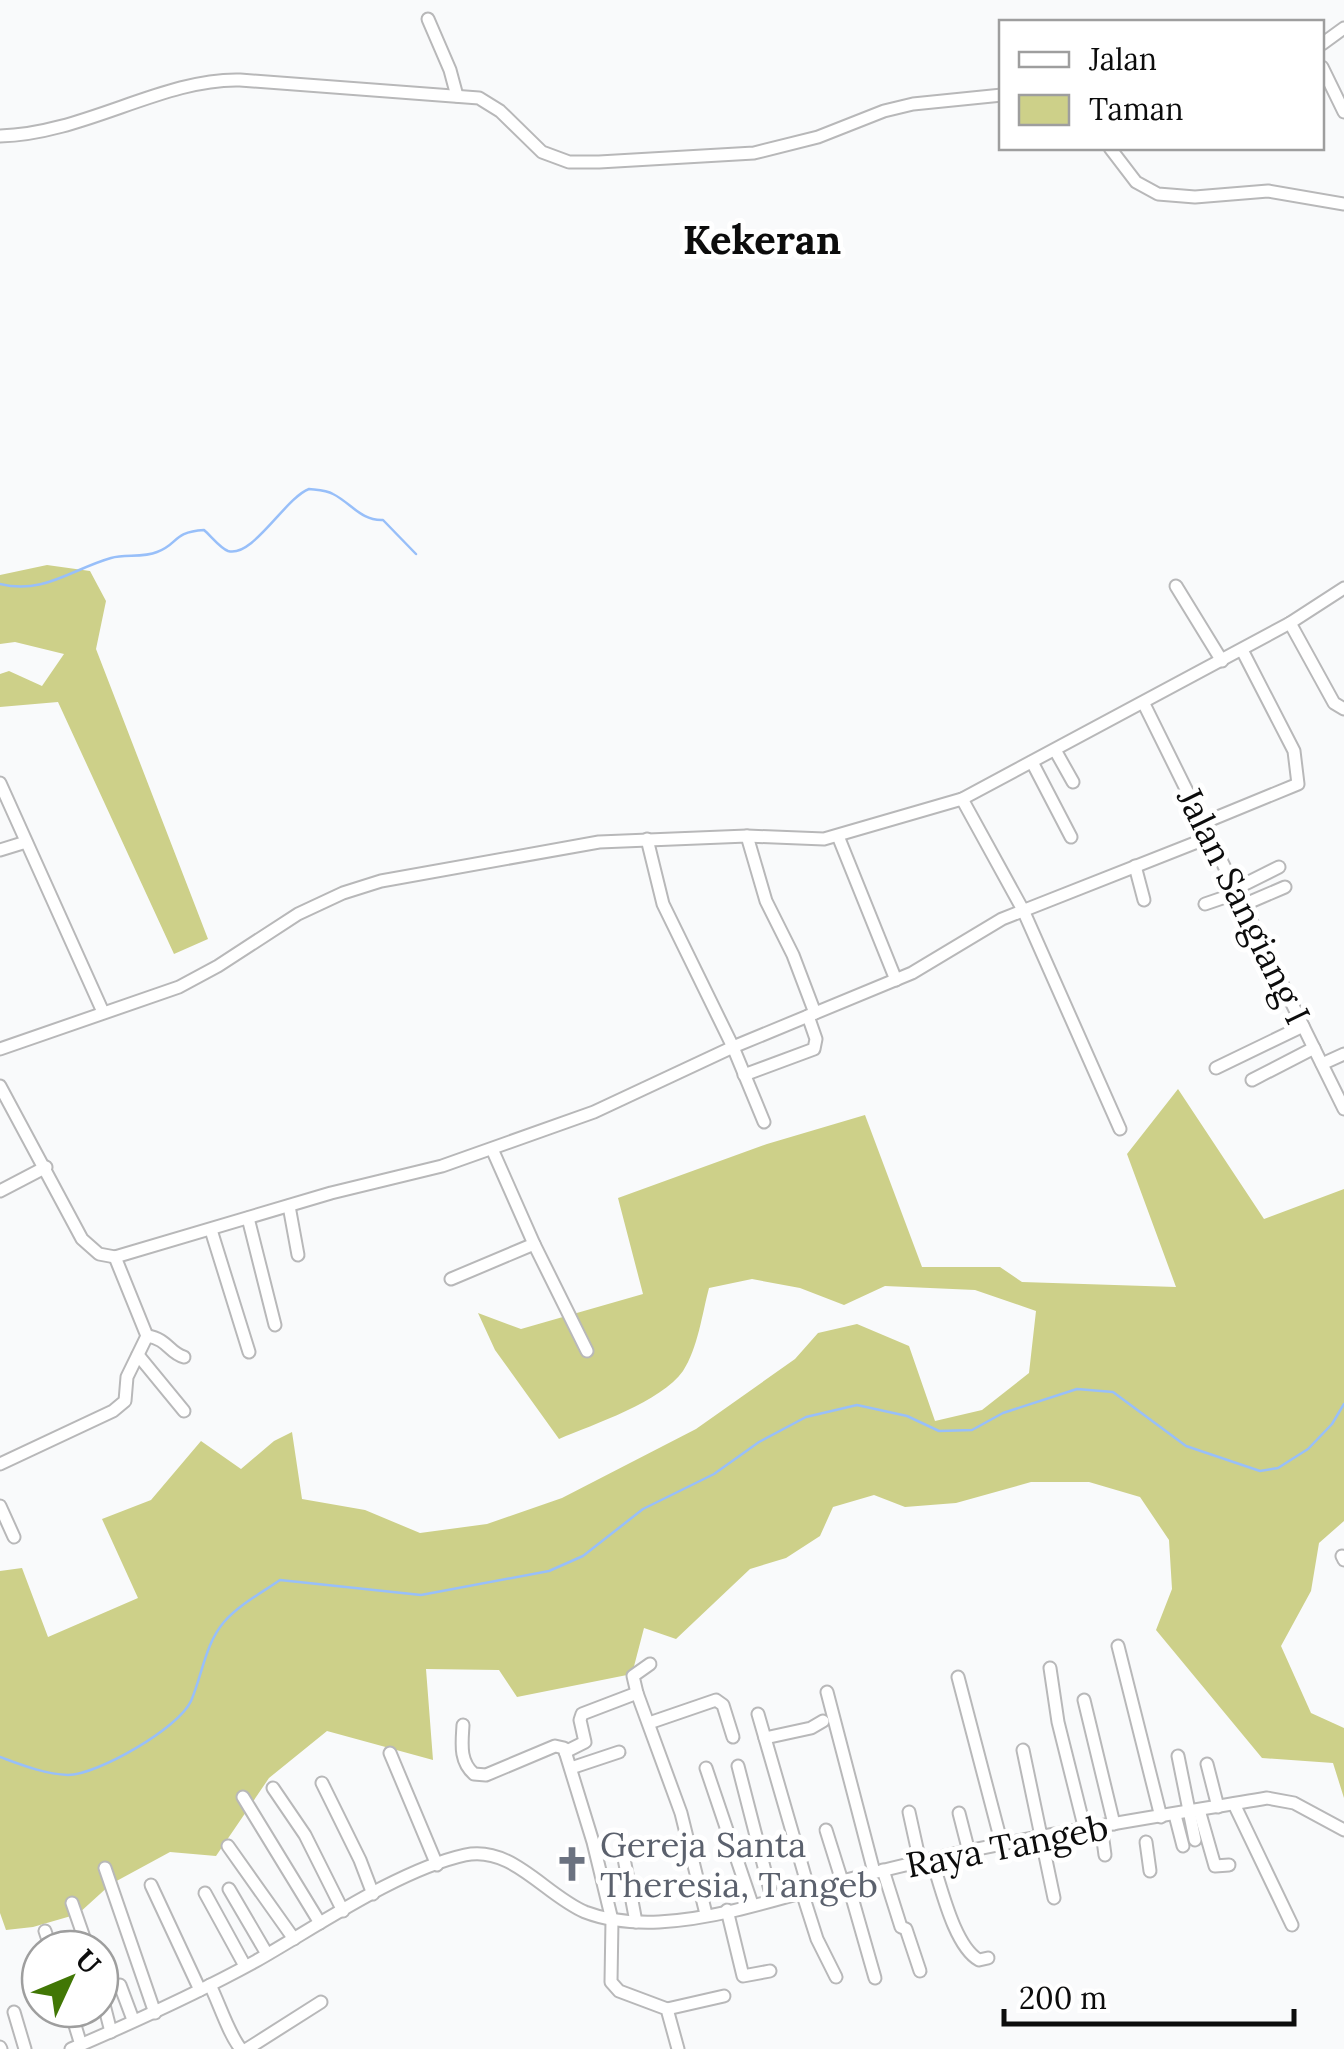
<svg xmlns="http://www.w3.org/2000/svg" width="1344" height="2049" font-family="Lora,serif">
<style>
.green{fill:#cdd089}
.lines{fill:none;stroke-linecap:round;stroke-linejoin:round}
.stream{stroke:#98bff9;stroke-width:2.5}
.minor-casing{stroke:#b8b8b9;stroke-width:15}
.minor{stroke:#fff;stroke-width:11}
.labels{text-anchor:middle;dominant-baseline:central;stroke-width:10;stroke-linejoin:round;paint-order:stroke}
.street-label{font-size:35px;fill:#0c0c0c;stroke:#fff}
.worship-label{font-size:35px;fill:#5b616d;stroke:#fff;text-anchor:start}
.quarter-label{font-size:40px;font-weight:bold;fill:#0c0c0c;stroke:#fff}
</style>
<rect width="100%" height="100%" fill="#f9fafb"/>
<g class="green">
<path d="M47,565L90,571L106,601L96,649L208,939L174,954L58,702L0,707V674L9,671L42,686L64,654L15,642L0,644V575Z"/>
<path d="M1178,1089L1264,1219L1344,1189V1521L1319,1543L1311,1591L1281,1646L1311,1713L1344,1728V1798L1333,1763L1262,1758L1156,1630L1172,1589L1169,1540L1140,1497L1089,1482H1031L956,1503L905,1507L874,1495L833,1507L820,1536L786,1558L750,1569L676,1639L644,1628L632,1674L517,1697L499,1670L426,1669L433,1760L327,1731L269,1778L216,1856L170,1852L111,1884L78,1914L33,1927L6,1930L0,1913V1571L22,1568L48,1637L138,1598L102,1519L151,1500L201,1441L241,1469L274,1441L292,1432L302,1499L365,1510L420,1533L487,1524L562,1498L696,1429L795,1359L818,1333L857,1324L909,1346L935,1421L982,1410L1029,1373L1036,1311L975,1290L885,1286L844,1305L800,1288L752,1279L709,1288C702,1314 698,1348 683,1371C661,1402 594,1424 559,1439L495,1350L478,1313L521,1329L643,1294L618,1198L767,1144L865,1115L922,1267H1000L1022,1282L1176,1287L1127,1154Z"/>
</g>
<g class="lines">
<g class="stream">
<path d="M0,584C43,595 72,569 111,558C125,554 143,558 157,552C179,544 172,532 204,530C211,536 220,548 228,551C253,558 285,498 309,489C317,490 326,490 333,494C351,503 361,521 383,520L416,554"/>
<path d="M0,1757C22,1765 44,1774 68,1775C97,1775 179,1728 191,1701C202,1676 205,1644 224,1622C239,1605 261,1593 280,1580L421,1595L549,1571L583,1556L643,1509L714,1474L759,1442L806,1417L857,1405L907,1416L939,1431L972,1430L1003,1413L1077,1389L1113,1392L1186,1446L1260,1471L1278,1468L1308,1449L1332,1424L1344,1404"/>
</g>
<defs>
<g id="minor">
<path d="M428,19L450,70L457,96"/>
<path d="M1322,44L1344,28"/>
<path d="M1322,67L1344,112"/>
<path d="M0,136C84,134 163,78 240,80L479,98L500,111L542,152L569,162H599L754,153L818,137L884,111L913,104L1002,95"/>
<path d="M1110,148L1136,182L1158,194L1195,197L1268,191L1344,204"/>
<path d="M1176,586L1222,661"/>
<path d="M1290,623L1334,703L1344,709"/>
<path d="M1144,704L1344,1109"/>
<path d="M1055,750L1073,782"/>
<path d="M1032,762L1071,837"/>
<path d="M0,783L103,1012"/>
<path d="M962,799L1023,910L1120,1129"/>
<path d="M1203,823L1298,784L1294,751L1242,650"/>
<path d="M747,836L766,901L793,955L815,1013"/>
<path d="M838,836L896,980"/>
<path d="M647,839L663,904L733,1047L764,1122"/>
<path d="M0,850L26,842"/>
<path d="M1135,866L1144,900"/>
<path d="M1235,889L1279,867"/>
<path d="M1205,904L1237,893"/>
<path d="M1243,905L1285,887"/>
<path d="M0,1049L179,987L218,966L298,914L343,893L381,881L599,842L747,836L824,839L962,799L1290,623L1344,588"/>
<path d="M1322,1064L1344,1054"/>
<path d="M1216,1068L1303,1026"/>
<path d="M744,1075L814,1049L816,1039L808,1016"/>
<path d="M1252,1080L1314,1048"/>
<path d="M0,1086L82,1239L99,1254L115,1257L331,1193L442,1166L594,1112L733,1047L912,973L1002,919L1210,837"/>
<path d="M0,1191L46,1167"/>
<path d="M289,1206L298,1255"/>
<path d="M248,1218L275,1325"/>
<path d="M211,1230L249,1352"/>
<path d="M534,1244L587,1351"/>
<path d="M451,1279L534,1244L492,1149"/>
<path d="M147,1336C168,1339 169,1353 184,1357"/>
<path d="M138,1355L184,1411"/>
<path d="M0,1464L113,1411L125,1401L127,1377L147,1336L115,1257"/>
<path d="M0,1506L14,1537"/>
<path d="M1342,1556L1344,1560"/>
<path d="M1118,1646L1161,1817"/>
<path d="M1050,1668L1058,1722L1085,1830"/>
<path d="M958,1677L1002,1845"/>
<path d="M827,1692L874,1872"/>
<path d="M637,1693L681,1813L706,1914"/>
<path d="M1084,1700L1114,1824"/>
<path d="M758,1714L809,1890"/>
<path d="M649,1723L716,1700L723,1705L733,1737"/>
<path d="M463,1725C462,1743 459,1761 474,1774L486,1775L555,1746L564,1748L593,1842L612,1920L611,1982L619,1991L667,2009L678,2049"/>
<path d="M765,1738L811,1728L823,1721"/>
<path d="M1023,1750L1054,1898"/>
<path d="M565,1752L585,1742L580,1720L582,1714L637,1693L633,1676L650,1664"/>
<path d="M390,1753L437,1865"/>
<path d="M1178,1756L1195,1840"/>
<path d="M1207,1764L1218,1807"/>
<path d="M738,1766L772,1898"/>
<path d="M571,1768L619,1752"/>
<path d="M706,1768L752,1904"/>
<path d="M322,1783L360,1860L373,1894"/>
<path d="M273,1788L305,1835L343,1911"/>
<path d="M243,1797L320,1923"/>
<path d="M1234,1804L1292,1925"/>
<path d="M1199,1810L1215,1866L1229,1865"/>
<path d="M909,1812L920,1862"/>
<path d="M959,1813L969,1852"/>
<path d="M1175,1815L1183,1846"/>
<path d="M826,1830L842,1881"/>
<path d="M1102,1833L1105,1855"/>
<path d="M1146,1842L1150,1871"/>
<path d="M228,1846L294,1939"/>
<path d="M623,1853L636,1922"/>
<path d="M932,1860C941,1886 954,1946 979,1960L988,1958"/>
<path d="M105,1868L155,2013"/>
<path d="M883,1870L901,1927L906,1929L920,1971"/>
<path d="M847,1880L875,1978"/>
<path d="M151,1885L200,1990"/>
<path d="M229,1889L267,1954"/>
<path d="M802,1892L817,1939L836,1977"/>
<path d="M205,1893L245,1966"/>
<path d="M72,1903L88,1949"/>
<path d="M727,1910L743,1976L770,1971"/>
<path d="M45,1931L51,1949"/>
<path d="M120,1985L132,2017"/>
<path d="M210,1985C219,2003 229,2035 241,2049"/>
<path d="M100,1989L111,2032"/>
<path d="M70,2009L81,2045"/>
<path d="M667,2009L724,1996"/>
<path d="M14,2012L25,2049"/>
<path d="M0,2047L1,2049"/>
<path d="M71,2049C134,2022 196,1994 256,1961C316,1927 398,1870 465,1855C512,1845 545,1895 585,1912C608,1921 634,1923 659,1922C731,1918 803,1890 873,1873C1002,1840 1136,1820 1267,1798L1294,1803L1344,1830"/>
<path d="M247,2049L321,2002"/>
</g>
</defs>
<use href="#minor" class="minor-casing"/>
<use href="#minor" class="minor"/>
</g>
<defs>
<symbol id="church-bare" viewBox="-9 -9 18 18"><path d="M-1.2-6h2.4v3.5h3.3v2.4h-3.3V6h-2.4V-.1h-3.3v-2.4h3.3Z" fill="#6b7280" stroke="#fff" stroke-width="2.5" paint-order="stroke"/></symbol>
</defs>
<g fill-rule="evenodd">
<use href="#church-bare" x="547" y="1839" width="50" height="50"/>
</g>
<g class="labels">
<g class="street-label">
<text transform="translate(1244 906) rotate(64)">Jalan Sangiang I</text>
<text transform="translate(1007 1846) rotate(-11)">Raya Tangeb</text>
</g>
<g class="worship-label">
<text x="600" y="1844">Gereja Santa<tspan x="600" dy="40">Theresia, Tangeb</tspan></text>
</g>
<g class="quarter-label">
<text x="762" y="239">Kekeran</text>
</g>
</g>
<rect x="999" y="20" width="325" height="130" fill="#ffffff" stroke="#9e9e9e" stroke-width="2.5"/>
<rect x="1019" y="52" width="50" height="15" fill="#ffffff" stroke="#9e9e9e" stroke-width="2.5"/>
<text x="1089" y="70" font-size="30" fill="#0c0c0c">Jalan</text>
<rect x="1019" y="95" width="50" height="30" fill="#cdd089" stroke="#9e9e9e" stroke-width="2.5"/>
<text x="1089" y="120" font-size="30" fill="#0c0c0c">Taman</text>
<g transform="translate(70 1979) rotate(46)"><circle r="48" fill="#ffffff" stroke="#9e9e9e" stroke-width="2.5"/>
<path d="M0-8L18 38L0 25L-18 38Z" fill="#417705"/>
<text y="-15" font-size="28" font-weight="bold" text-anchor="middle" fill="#0c0c0c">U</text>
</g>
<path d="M1004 2009v15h290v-15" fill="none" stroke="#0c0c0c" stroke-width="5"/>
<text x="1019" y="2009" font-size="30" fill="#0c0c0c" stroke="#ffffff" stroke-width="8" paint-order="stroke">200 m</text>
</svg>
